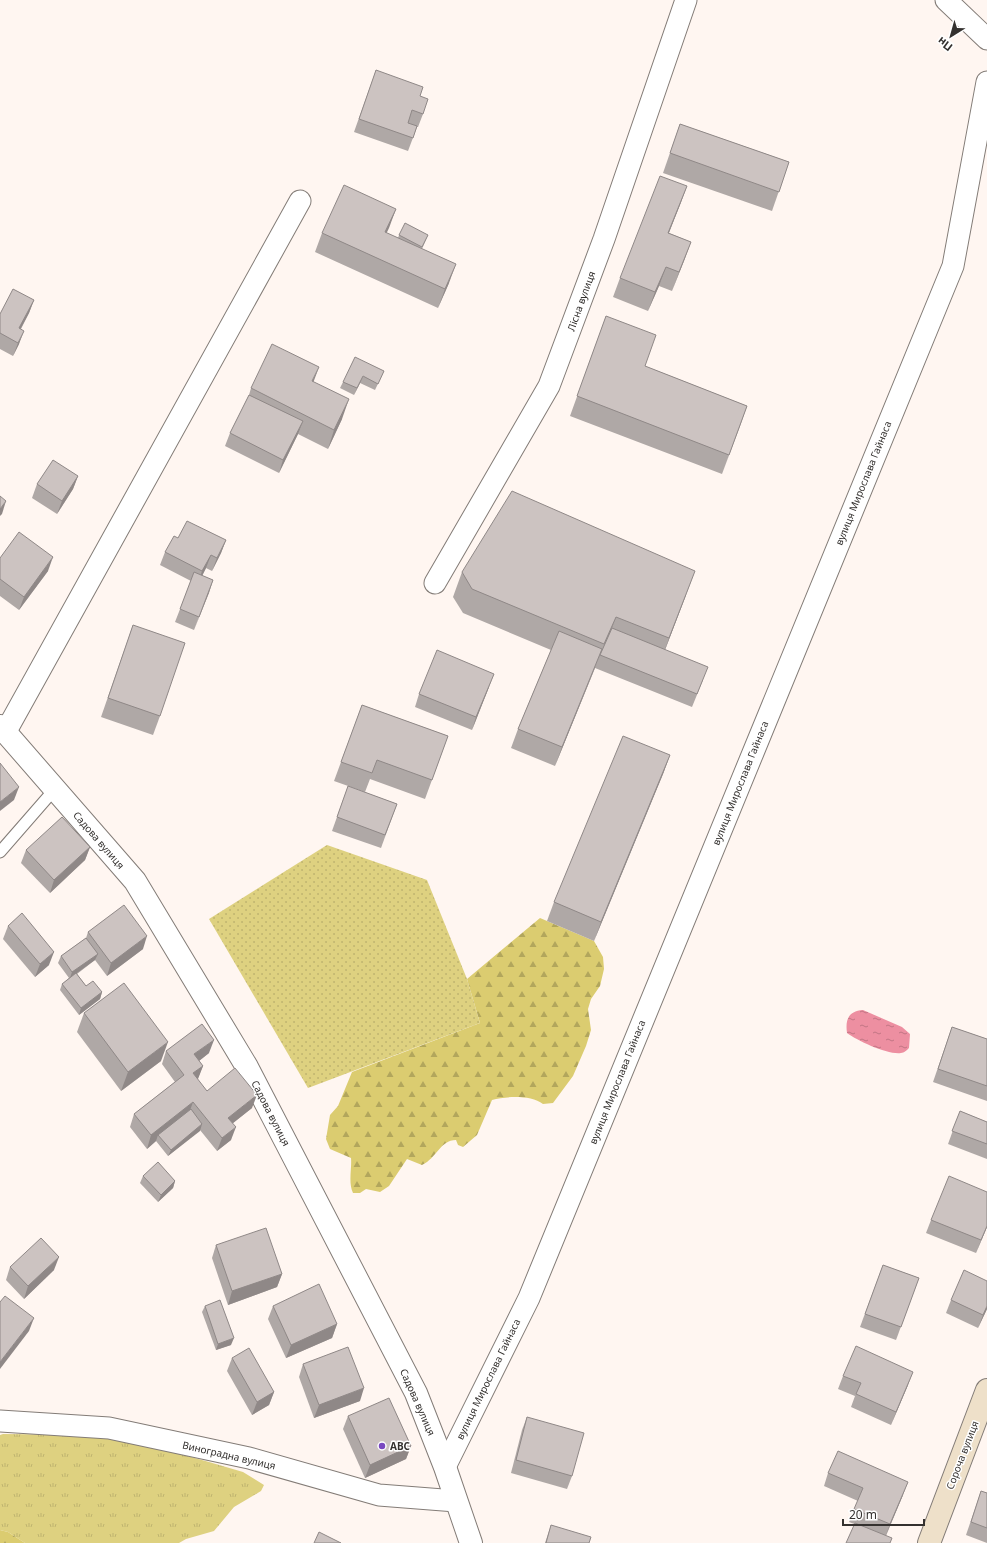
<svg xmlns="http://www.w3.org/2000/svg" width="987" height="1543" font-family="'Noto Sans',sans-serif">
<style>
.grass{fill:url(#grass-tufts)}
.forest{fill:url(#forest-firs)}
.garden{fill:url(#garden-dots)}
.water{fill:url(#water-ripples)}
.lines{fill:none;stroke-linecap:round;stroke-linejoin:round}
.service-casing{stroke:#837c77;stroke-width:13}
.minor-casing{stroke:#837c77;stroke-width:23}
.tertiary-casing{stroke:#837c77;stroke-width:24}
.secondary-casing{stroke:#837c77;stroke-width:24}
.service{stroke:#fff;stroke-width:11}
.minor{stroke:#fff;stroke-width:21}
.tertiary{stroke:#fff;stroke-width:22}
.secondary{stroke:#eee0c9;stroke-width:22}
.wall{fill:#afa8a6}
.shaded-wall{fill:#8f8887}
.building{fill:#ccc3c1;stroke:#8f8887}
.poi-dot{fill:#7948c0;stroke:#fff;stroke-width:1.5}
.labels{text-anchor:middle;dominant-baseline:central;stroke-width:3;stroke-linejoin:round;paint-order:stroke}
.street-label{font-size:10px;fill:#34312f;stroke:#fff}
.poi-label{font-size:10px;font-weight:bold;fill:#34312f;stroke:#fff;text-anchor:start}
</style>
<defs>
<pattern id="grass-tufts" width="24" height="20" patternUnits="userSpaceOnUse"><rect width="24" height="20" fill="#ded180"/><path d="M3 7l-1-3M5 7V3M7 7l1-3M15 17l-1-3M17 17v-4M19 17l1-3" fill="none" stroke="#bfb46f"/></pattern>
<pattern id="forest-firs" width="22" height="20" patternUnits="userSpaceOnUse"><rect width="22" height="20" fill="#dbcc70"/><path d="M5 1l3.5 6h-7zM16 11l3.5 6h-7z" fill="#b2a65c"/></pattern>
<pattern id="garden-dots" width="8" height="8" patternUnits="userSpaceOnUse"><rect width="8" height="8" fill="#ded180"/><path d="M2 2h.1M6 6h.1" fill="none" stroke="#bfb46f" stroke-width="1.8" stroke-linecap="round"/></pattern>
<pattern id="water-ripples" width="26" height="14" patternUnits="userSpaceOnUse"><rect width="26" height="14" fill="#ed8fa1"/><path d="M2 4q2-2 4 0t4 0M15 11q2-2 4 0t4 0" fill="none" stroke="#c17584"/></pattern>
</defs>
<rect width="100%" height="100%" fill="#fff6f1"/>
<path class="grass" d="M3,1434L96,1435L166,1450L209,1462L243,1472L264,1485L261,1491L234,1507L214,1531L186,1539L179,1543H25L8,1532L0,1530V1435Z"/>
<g class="forest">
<path d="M540,918L594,941L603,957L604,969L600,986L591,999L588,1009L591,1030L586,1046L573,1076L553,1103L543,1104C531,1095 507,1096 492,1100L477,1135L463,1147L458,1145L456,1140C440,1140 437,1158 422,1165L407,1159L389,1186L380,1192L366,1189L360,1193H353C348,1182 352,1169 351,1158L330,1149L326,1139L330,1115L338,1106L352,1072L480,1023L467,979Z"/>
<path d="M0,1530L8,1532L25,1543H0Z"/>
</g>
<path class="garden" d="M327,845L427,880L467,979L480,1023L308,1088L209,919Z"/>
<path class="water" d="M863,1010L902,1027L910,1034L909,1048C907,1050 904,1053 901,1053C888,1055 858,1041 847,1033C845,1019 849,1011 863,1010Z"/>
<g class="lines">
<defs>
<path id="service" d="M0,852L54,790"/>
<g id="minor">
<path d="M946,0L987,39"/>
<path d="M435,583L549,386L604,239L686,0"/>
<path d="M5,733L300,201"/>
<path d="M0,1421L109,1428L249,1458L379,1495L456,1501"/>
<path d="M445,1467L529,1298L953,266L987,82"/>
</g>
<path id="tertiary" d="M0,726L135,881L247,1067L416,1393L445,1467L471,1543"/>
<path id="secondary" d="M929,1543L987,1390"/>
</defs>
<use href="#service" class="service-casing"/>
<use href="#minor" class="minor-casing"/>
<use href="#tertiary" class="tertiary-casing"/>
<use href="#secondary" class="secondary-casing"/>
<use href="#service" class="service"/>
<use href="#minor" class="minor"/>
<use href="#tertiary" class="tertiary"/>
<use href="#secondary" class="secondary"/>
</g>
<g class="wall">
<path d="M376,70L420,96L423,114L418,127H417L408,151L354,132Z"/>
<path d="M680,124L789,162L772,211L663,173Z"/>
<path d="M687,186L669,233L691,242L672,291L659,286L648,311L613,297L620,278Z"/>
<path d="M396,209L386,233L398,238L399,235H428L422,249L449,283L438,308L315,252L322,233Z"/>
<path d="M34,300L29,313L21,329L19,344L13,356L0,349V314Z"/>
<path d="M606,316L645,366L747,406L722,474L570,416Z"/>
<path d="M384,371L375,390L360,383L354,395L340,388L343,382Z"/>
<path d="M314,382L342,419L328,449L298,434L279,473L225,446L230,433L249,395L251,388Z"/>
<path d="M78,476L73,489L57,514L32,498L37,484Z"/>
<path d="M178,538L226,540L221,553L212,571L206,568L202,576L213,580L194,630L175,622L191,581L160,565L165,552Z"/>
<path d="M0,558L48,571L19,610L0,596Z"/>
<path d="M462,572L686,595L665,650L703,680L692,707L595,668L555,766L511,748L518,729L551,650L463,613L453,597Z"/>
<path d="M133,625L160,716L153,735L101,717Z"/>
<path d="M489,687L472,730L415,707L419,694Z"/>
<path d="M362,705L448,736L425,799L370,779L365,792L334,781Z"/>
<path d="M670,755L663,774L594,941L547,921L554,902Z"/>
<path d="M348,786L397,804L381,848L332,831Z"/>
<path d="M90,847L85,860L50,893L21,863L26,850Z"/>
<path d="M8,926L49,965L35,977L3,939Z"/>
<path d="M88,932L143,949L107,976L95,960L77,974L86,986L102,992L100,999L79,1015L60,990L62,984L69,978L58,963L61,956L86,938Z"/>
<path d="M84,1013L161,1061L121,1091L77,1032Z"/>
<path d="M952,1027L987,1039V1101L933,1082Z"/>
<path d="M166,1051L209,1053L199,1061L203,1066L197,1080L207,1091L252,1108L233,1123L231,1140L217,1151L200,1130L168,1156L156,1141L147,1149L130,1127L134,1114L175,1082L162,1064Z"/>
<path d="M960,1111L987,1122V1159L948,1144Z"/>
<path d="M143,1176L175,1181L173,1188L158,1202L140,1183Z"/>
<path d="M987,1192V1227L976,1253L926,1233L931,1220Z"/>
<path d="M216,1245L282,1274L277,1287L228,1305L212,1258Z"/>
<path d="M883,1265L919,1278L896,1340L860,1327Z"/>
<path d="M10,1267L54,1270L24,1299L6,1280Z"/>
<path d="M951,1300L987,1309L978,1328L946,1313Z"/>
<path d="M205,1306L231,1345L216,1350L202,1312Z"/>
<path d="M273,1306L337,1324L332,1338L286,1358L268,1319Z"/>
<path d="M232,1358L274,1392L269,1405L252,1415L227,1371Z"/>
<path d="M303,1364L360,1401L314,1418L299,1377Z"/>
<path d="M843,1376L908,1385L891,1425L851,1407L855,1396L838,1389Z"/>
<path d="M348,1416L411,1446L406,1459L365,1478L343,1429Z"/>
<path d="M527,1417L572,1476L567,1489L511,1473L522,1430Z"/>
<path d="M828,1473L903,1495L886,1536L849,1522L858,1501L824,1486Z"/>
<path d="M981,1491L987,1493V1543L966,1535Z"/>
<path d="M551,1525L589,1543H545Z"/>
</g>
<g class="shaded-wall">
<path d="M687,186L680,205L661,252L668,233Z"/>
<path d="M396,209L389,228L378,251L385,232Z"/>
<path d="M691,242L684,261L672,291L679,272Z"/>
<path d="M456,264L449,283L438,308L445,289Z"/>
<path d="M666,267L659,286L648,311L655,292Z"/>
<path d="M34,300L29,313L14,341L19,328Z"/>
<path d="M24,331L19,344L13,356L18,343Z"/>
<path d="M319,367L312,386V381Z"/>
<path d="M363,376L360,383L354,395L357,388Z"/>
<path d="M349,399L342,419L328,449L334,430Z"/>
<path d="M747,406L740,426L722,474L729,455Z"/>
<path d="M303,421L298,434L279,473L283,460Z"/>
<path d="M78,476L73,489L57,514L62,501Z"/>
<path d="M6,501L2,514L0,516V509Z"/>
<path d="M226,540L221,553L212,571L217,558Z"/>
<path d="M211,555L206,568L198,584L202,571Z"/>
<path d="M53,557L48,571L19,610L24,597Z"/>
<path d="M695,571L686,595L660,663L669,638Z"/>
<path d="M213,580L209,593L194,630L199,617Z"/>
<path d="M616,617L607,641L600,655L595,668L555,766L562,747Z"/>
<path d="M494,674L489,687L472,730L476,717Z"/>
<path d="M670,755L663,774L594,941L601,922Z"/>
<path d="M19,787L14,800L0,811V802Z"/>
<path d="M90,847L85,860L50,893L54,880Z"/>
<path d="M147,936L143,949L107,976L111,963Z"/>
<path d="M54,952L49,965L35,977L40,964Z"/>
<path d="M98,954L95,960L70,978L72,972Z"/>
<path d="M102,992L100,999L79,1015L81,1008Z"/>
<path d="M214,1040L209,1053L190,1068L194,1054Z"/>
<path d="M168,1042L161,1061L121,1091L128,1072Z"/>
<path d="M203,1066L198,1079L188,1086L193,1073Z"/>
<path d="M257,1095L252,1108L223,1131L228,1118Z"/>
<path d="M193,1102L188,1116L158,1135L156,1141L147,1149L151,1135Z"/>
<path d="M202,1124L200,1131L168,1156L171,1150Z"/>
<path d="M236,1127L231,1140L217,1151L222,1138Z"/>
<path d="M175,1181L173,1188L158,1202L161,1195Z"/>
<path d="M987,1226V1227L976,1253L981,1240Z"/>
<path d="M59,1257L54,1270L24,1299L28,1286Z"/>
<path d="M282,1274L277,1287L228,1305L232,1291Z"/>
<path d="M987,1306V1309L978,1328L983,1315Z"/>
<path d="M34,1318L29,1331L0,1369V1362Z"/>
<path d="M337,1324L332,1338L286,1358L291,1345Z"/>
<path d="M234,1338L231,1345L216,1350L218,1344Z"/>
<path d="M913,1372L908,1385L891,1425L896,1412Z"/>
<path d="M364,1388L360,1401L314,1418L319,1405Z"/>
<path d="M274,1392L269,1405L252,1415L257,1402Z"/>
<path d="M411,1446L406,1459L365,1478L370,1465Z"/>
<path d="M908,1482L903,1495L885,1537L890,1524Z"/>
</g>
<g class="building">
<path d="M376,70L423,87L420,96L428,99L423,114L412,110L408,123L417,126L413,138L359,119Z"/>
<path d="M680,124L789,162L779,192L670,153Z"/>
<path d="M660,176L687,186L668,233L691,242L679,272L666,267L655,292L620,278Z"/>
<path d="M344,185L396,209L385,232L456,264L445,289L322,233Z"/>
<path d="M405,223L428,235L422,247L399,235Z"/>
<path d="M13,289L34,300L19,328L24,331L18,343L0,333V314Z"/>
<path d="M606,316L656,335L645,366L747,406L729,455L577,396Z"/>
<path d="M272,344L319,367L312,381L349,399L334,430L251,388Z"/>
<path d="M355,357L384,371L378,384L363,376L357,388L343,382Z"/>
<path d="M249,395L303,421L283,460L230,433Z"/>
<path d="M53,460L78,476L62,501L37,484Z"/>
<path d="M512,491L695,571L669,638L616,617L604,644L472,589L462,572Z"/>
<path d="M0,496L6,501L0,509Z"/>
<path d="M187,521L226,540L217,558L211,555L202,571L165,552L174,536L178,538Z"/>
<path d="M19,532L53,557L24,597L0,579V558Z"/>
<path d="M194,572L213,580L199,617L180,609Z"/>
<path d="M133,625L185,643L160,716L108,698Z"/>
<path d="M612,628L708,667L697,694L600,655Z"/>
<path d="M559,631L602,649L562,747L518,729Z"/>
<path d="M437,650L494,674L476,717L419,694Z"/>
<path d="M362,705L448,736L432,780L377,760L372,773L341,762Z"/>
<path d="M623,736L670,755L601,922L554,902Z"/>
<path d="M0,763L19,787L0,802Z"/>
<path d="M348,786L397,804L385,835L337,817Z"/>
<path d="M62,817L90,847L54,880L26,850Z"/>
<path d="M124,905L147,936L111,963L88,932Z"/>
<path d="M22,913L54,952L40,964L8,926Z"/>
<path d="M86,938L98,954L72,972L61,956Z"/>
<path d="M76,973L86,986L93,981L102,992L81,1008L62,984Z"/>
<path d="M124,983L168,1042L128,1072L84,1013Z"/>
<path d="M202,1024L214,1040L194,1054L203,1066L193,1073L207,1091L235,1068L257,1095L228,1118L236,1127L222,1138L193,1102L151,1135L134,1114L184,1075L166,1051Z"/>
<path d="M952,1027L987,1039V1086L938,1069Z"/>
<path d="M191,1109L202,1124L171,1150L158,1135Z"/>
<path d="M960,1111L987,1122V1144L952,1131Z"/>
<path d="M158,1162L175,1181L161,1195L143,1176Z"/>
<path d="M949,1176L987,1192V1226L981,1240L931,1220Z"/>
<path d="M266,1228L282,1274L232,1291L216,1245Z"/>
<path d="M41,1238L59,1257L28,1286L10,1267Z"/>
<path d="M883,1265L919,1278L901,1327L865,1314Z"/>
<path d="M964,1270L987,1281V1306L983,1315L951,1300Z"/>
<path d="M319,1284L337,1324L291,1345L273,1306Z"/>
<path d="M5,1296L34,1318L0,1362V1302Z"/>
<path d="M220,1300L234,1338L218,1344L205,1306Z"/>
<path d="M856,1346L913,1372L896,1412L856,1394L861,1383L843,1376Z"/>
<path d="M348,1347L364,1388L319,1405L303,1364Z"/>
<path d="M249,1348L274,1392L257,1402L232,1358Z"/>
<path d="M389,1398L411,1446L370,1465L348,1416Z"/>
<path d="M527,1417L584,1433L572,1476L516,1460Z"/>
<path d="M838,1451L908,1482L890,1524L854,1509L863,1488L828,1473Z"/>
<path d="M981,1491L987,1493V1528L971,1522Z"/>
<path d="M855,1523L892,1538L890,1543H846Z"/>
<path d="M551,1525L591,1537L589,1543H546Z"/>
<path d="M319,1532L341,1543H314Z"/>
</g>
<circle class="poi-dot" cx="382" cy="1446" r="4"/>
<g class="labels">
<g class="street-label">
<text transform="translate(581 301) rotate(-70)">Лісна вулиця</text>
<text transform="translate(863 483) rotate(-68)">вулиця Мирослава Гайнаса</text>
<text transform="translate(740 783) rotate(-68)">вулиця Мирослава Гайнаса</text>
<text transform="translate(99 840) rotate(49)">Садова вулиця</text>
<text transform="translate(617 1082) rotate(-68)">вулиця Мирослава Гайнаса</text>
<text transform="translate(271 1113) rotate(63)">Садова вулиця</text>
<text transform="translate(488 1379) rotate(-64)">вулиця Мирослава Гайнаса</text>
<text transform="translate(418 1402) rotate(66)">Садова вулиця</text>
<text transform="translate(229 1455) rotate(13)">Виноградна вулиця</text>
<text transform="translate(962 1455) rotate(-69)">Сороча вулиця</text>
</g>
<g class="poi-label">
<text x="390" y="1446">ABC</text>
</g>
</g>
<g transform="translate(951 36) rotate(217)" stroke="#ffffff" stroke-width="3" paint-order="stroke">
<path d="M0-3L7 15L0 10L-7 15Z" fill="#34312f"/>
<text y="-6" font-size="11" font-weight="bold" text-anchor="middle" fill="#34312f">Пн</text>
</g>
<path d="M843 1519v6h81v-6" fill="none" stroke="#34312f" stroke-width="2"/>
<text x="849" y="1519" font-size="12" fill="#34312f" stroke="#ffffff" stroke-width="3" paint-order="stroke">20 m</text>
</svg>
